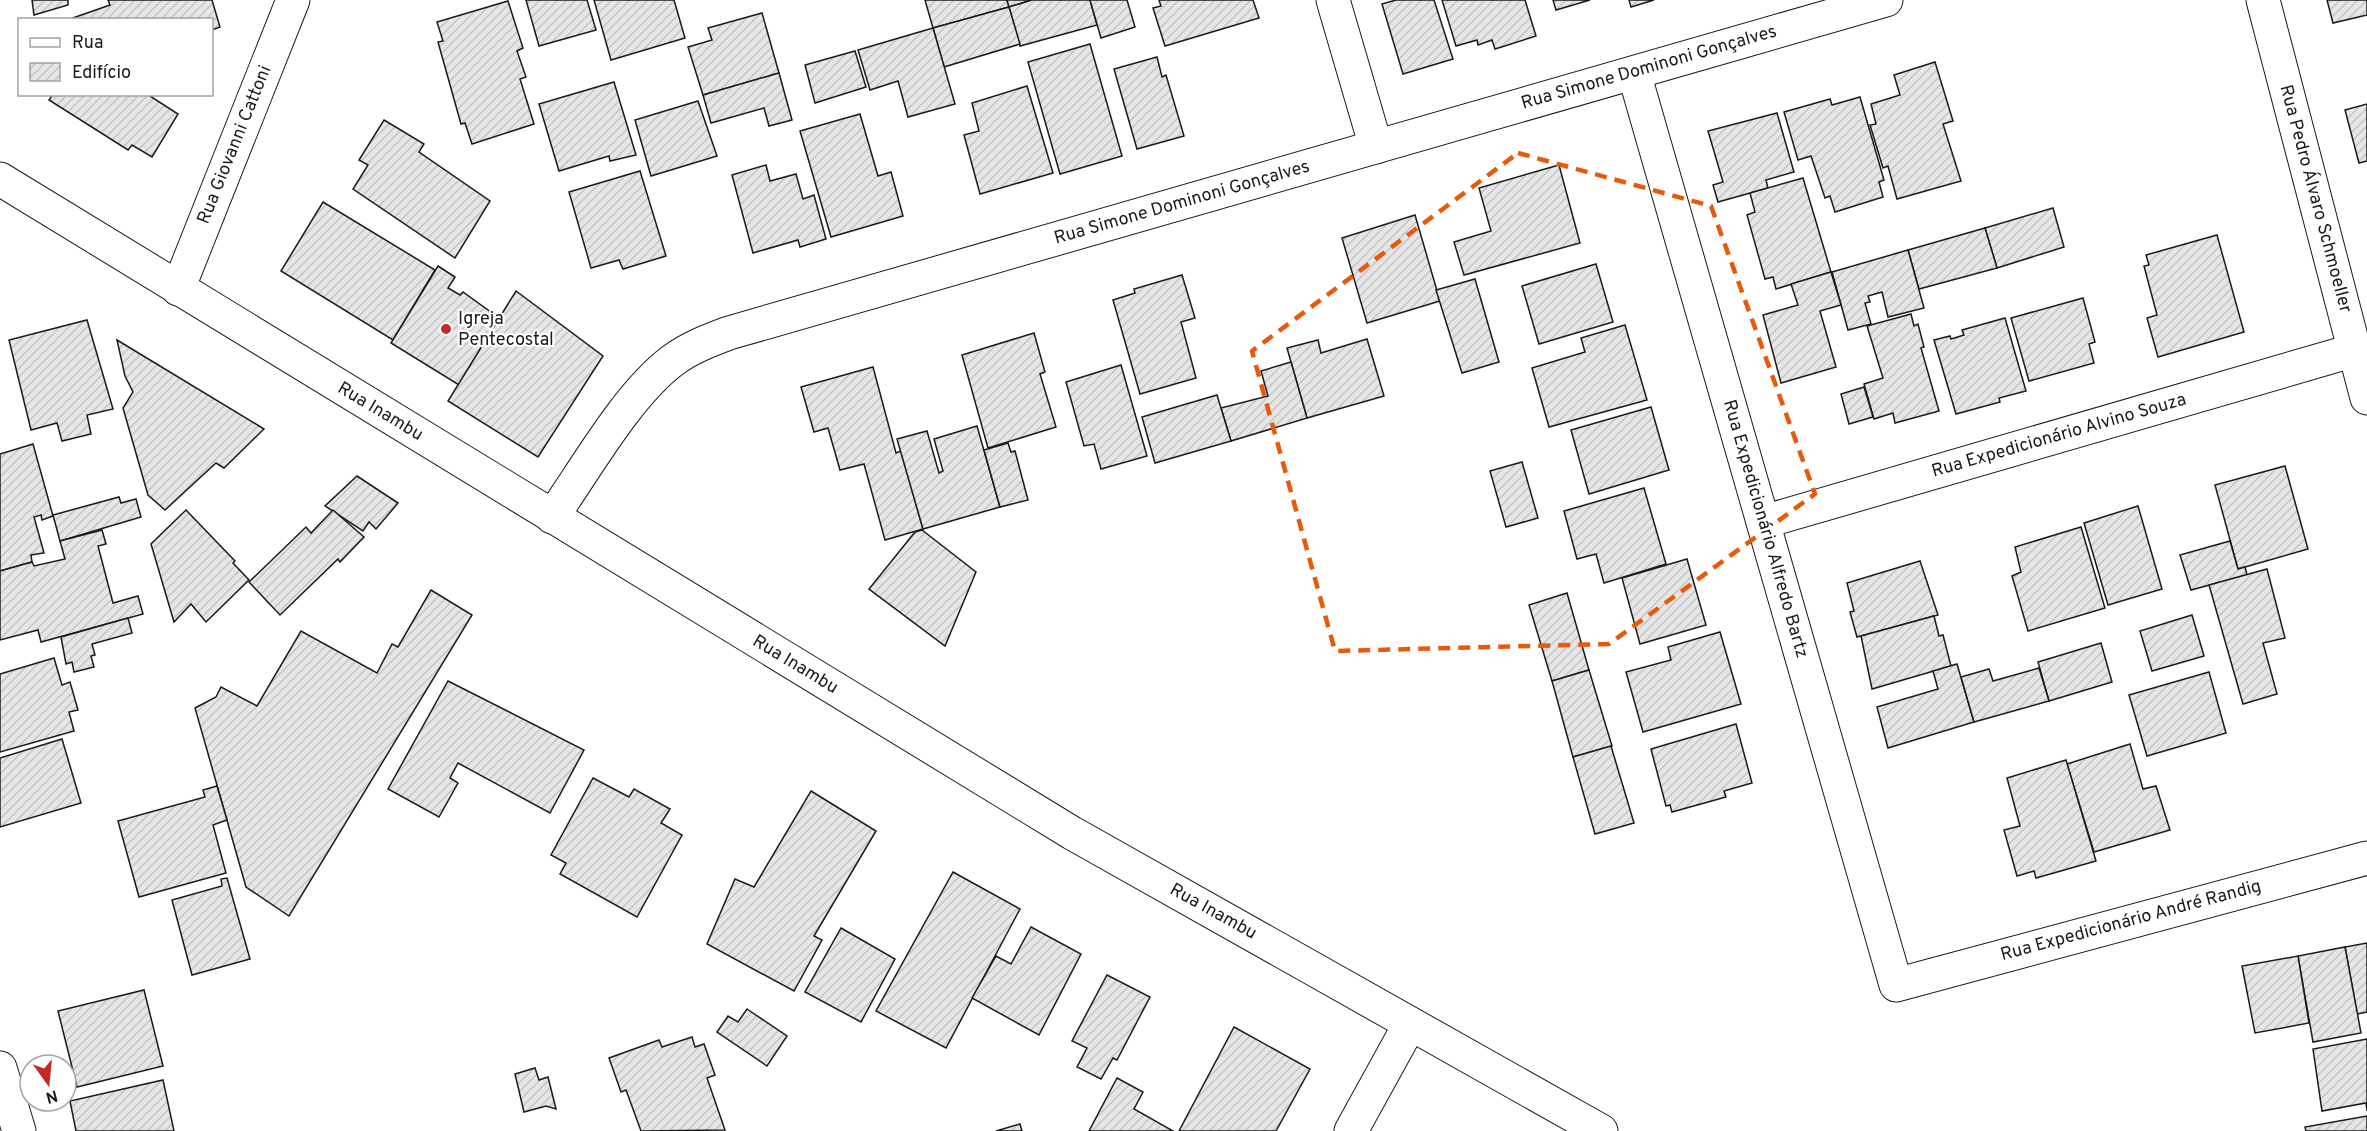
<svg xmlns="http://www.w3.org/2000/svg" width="2367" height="1131" font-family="Overpass,sans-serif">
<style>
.building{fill:url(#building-hatch);stroke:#1a1a1a;stroke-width:1.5}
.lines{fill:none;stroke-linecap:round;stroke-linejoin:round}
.minor-casing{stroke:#1a1a1a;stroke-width:35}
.tertiary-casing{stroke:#1a1a1a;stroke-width:35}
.minor{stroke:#fff;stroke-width:33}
.tertiary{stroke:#fff;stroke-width:33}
.marked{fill:none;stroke:#e8590c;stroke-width:4.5;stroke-dasharray:12 8;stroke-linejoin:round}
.poi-dot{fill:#c62828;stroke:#fff;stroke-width:2}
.labels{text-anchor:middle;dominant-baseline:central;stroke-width:4.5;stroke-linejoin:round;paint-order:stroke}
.street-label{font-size:18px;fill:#1a1a1a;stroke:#fff}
.poi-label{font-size:18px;fill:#1a1a1a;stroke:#fff;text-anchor:start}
</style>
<defs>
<pattern id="building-hatch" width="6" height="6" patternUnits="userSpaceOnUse" patternTransform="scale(1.5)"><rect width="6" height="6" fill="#e6e6e6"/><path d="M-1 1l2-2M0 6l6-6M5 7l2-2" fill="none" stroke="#c5c5c5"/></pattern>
</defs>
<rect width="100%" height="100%" fill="#fff"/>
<g class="building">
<path d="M32,0H68V5L34,15Z"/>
<path d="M108,0H212L220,27L212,30V20H67L110,5Z"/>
<path d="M526,0H587L596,30L539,46Z"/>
<path d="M594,0H674L685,38L611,60Z"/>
<path d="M925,0H1007L1009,7L933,28Z"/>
<path d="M1007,0H1032L1009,7Z"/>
<path d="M1032,0H1090L1097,25L1020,46L1009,7Z"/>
<path d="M1090,0H1127L1135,27L1101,38Z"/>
<path d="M1159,0H1253L1259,18L1165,46L1153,8L1161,6Z"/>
<path d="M1396,0H1434L1453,59L1403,74L1382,4Z"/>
<path d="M1442,0H1525L1536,36L1495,49L1492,40L1478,45L1477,40L1456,46Z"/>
<path d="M1553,0H1590L1556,10Z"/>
<path d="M1629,0H1654L1631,7Z"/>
<path d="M2327,0H2367V15L2333,23Z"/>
<path d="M508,1L523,48L517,51L526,77L520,79L534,124L472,144L465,123L461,124L438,42L443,41L437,22Z"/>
<path d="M1009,7L1020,44L944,67L933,28Z"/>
<path d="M762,13L779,73L703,95L688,47L712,40L708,28Z"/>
<path d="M933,28L955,104L908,117L898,81L870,90L858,50Z"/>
<path d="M1090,44L1122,156L1060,174L1028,62Z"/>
<path d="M855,51L866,87L815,103L805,65Z"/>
<path d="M1157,57L1162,77L1166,75L1184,136L1137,149L1114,69Z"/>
<path d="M1935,62L1953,121L1943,124L1961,181L1897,199L1888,166L1883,168L1870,125L1876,124L1871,104L1900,95L1894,75Z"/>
<path d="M779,73L792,120L769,126L764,108L711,123L703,95Z"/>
<path d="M614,82L636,155L610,161L609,156L559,171L539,104Z"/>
<path d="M1027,86L1053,173L980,194L964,135L979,131L972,103Z"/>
<path d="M53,94H147L178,114L152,157L132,145L128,150L49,100Z"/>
<path d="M1860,97L1884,180L1879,182L1883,197L1835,212L1830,196L1825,198L1811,156L1798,160L1784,112L1830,99L1832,105Z"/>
<path d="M698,101L717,156L651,176L635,120Z"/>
<path d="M2367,104V161L2359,163L2345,110Z"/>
<path d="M1777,113L1794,172L1766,180L1768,188L1718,202L1713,185L1723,182L1708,131Z"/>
<path d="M860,114L878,176L891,172L903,216L831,237L800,131Z"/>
<path d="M384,120L424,144L419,152L490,201L455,258L353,189L368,165L359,160Z"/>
<path d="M766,165L770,181L796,174L803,199L814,195L826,239L800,247L798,240L753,253L732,175Z"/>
<path d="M1559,165L1580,243L1464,275L1454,242L1491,231L1479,188Z"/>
<path d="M640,171L666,256L623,269L619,260L591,268L569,192Z"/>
<path d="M1803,178L1831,272L1776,289L1773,277L1765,279L1747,215L1755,212L1750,193Z"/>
<path d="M323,202L435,270L393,340L281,271Z"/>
<path d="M2053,208L2064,247L1997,268L1985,228Z"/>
<path d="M1415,215L1440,301L1367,323L1342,238Z"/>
<path d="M1985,228L1997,268L1919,289L1908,250Z"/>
<path d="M2217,235L2244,332L2158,357L2147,318L2157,315L2144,266L2149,265L2146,255Z"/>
<path d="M1908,250L1924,308L1888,317L1882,292L1868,296L1870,302L1865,303L1871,324L1848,330L1832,272Z"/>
<path d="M1596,264L1613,322L1539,344L1522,286Z"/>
<path d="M438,266L455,277L448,288L460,295L463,292L499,318L459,385L391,343Z"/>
<path d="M1831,272L1841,305L1820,311L1836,367L1781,383L1763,315L1798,305L1791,284Z"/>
<path d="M1182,275L1195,318L1181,322L1196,378L1140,394L1113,300L1135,293L1134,289Z"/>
<path d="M1475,279L1499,362L1462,373L1436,290Z"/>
<path d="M516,291L603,356L538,457L448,401Z"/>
<path d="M2083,298L2095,342L2089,344L2094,363L2029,381L2011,318Z"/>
<path d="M1911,314L1914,326L1918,324L1924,347L1921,348L1939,411L1895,423L1893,413L1874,419L1864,384L1883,378L1867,326Z"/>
<path d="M2005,318L2026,391L1999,398L2000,402L1956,414L1934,340L1950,336L1951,339L1964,335L1962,330Z"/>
<path d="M87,320L113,409L87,415L91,434L62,441L57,423L31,430L9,340Z"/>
<path d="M1625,325L1647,400L1549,427L1532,368L1585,352L1581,338Z"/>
<path d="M1034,333L1045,372L1040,374L1056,427L988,448L962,355Z"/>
<path d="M1367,339L1384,396L1307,418L1287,348L1318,340L1321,353Z"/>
<path d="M117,340L264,429L224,468L216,463L165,510L148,495L123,408L133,392L125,376Z"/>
<path d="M1291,362L1307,418L1231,441L1221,408L1268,396L1261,371Z"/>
<path d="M1121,365L1147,456L1101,469L1094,444L1084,446L1066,382Z"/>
<path d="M873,367L896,453L901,451L923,529L885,540L864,464L840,470L828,428L814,432L801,387Z"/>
<path d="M1864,387L1873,417L1849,424L1841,394Z"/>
<path d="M1217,395L1231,441L1155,463L1142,417Z"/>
<path d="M1651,407L1669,470L1589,494L1571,430Z"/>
<path d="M977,426L1000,507L923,529L897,439L927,431L939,473L943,471L934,439Z"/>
<path d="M1008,443L1011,452L1015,451L1028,500L1000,507L984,450Z"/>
<path d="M33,444L53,516L42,520L41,515L34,517L44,553L31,555L32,562L0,571V454Z"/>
<path d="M1522,462L1538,518L1506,527L1490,471Z"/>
<path d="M2285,466L2308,549L2238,569L2215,485Z"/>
<path d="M357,476L398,503L376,529L369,522L363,531L325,506Z"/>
<path d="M1644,488L1666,564L1604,583L1596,554L1577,559L1564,511Z"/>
<path d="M119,497L121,503L136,499L141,517L60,541L53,515Z"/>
<path d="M2138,506L2162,589L2108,605L2084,523Z"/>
<path d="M186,510L235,561L233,563L249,580L206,622L191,604L174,622L151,544Z"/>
<path d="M333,510L364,537L340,562L338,559L280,615L249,582L306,527L311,533Z"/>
<path d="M2081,527L2105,608L2028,631L2012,576L2021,572L2015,547Z"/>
<path d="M102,530L106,544L98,546L113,603L138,596L143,614L41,642L38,630L0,640V571L32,562L34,566L65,559L60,541Z"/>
<path d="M922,530L976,572L945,646L869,589L915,532Z"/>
<path d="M2230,541L2238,569L2245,567L2247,575L2191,590L2180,555Z"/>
<path d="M1687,559L1706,625L1640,644L1622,578Z"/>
<path d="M1920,561L1938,615L1857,637L1850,612L1854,611L1847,583Z"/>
<path d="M2267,569L2285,638L2263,643L2277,694L2243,704L2209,585Z"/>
<path d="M431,590L472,615L289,916L246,887L195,708L216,697L221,687L257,706L301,631L377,673L392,644L398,647Z"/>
<path d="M1567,593L1589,670L1552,681L1529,605Z"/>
<path d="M2192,615L2204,656L2152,671L2140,631Z"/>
<path d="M1934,616L1939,636L1943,635L1951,666L1872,689L1861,636Z"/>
<path d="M128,618L132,633L92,644L95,655L91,656L94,667L74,672L72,662L66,664L61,637Z"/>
<path d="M1720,632L1741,704L1643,732L1626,672L1671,660L1668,647Z"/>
<path d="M2101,643L2112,682L2049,701L2038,662Z"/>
<path d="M54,658L62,685L70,682L78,710L69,712L74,731L0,752V674Z"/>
<path d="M1957,664L1974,722L1888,748L1877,707L1938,689L1933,671Z"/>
<path d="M2039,668L2049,701L1974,722L1961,677L1989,669L1993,681Z"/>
<path d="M1589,670L1612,746L1573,757L1552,681Z"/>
<path d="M2209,672L2226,733L2147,756L2129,695Z"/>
<path d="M448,681L584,750L550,813L458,763L450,778L458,783L439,817L388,789Z"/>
<path d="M1736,724L1752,783L1724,791L1726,797L1672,812L1670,805L1666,806L1651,749Z"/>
<path d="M62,739L81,803L0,827V758Z"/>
<path d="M2130,744L2143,789L2156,786L2170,830L2094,852L2067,764Z"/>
<path d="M1611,746L1634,823L1595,834L1573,757Z"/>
<path d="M2066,760L2096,861L2036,878L2034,871L2017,876L2004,830L2020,826L2007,778Z"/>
<path d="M593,778L629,797L634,789L670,809L661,823L682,835L637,917L560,874L566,863L551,855Z"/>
<path d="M217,786L227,820L213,825L226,873L139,897L118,821L205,797L203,790Z"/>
<path d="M811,791L876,831L814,936L822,940L794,991L707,944L735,879L754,887Z"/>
<path d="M953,872L1020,909L946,1048L876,1011Z"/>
<path d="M227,878L250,959L192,975L172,900L222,886L221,879Z"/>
<path d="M1031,927L1081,954L1039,1035L972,998L996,956L1011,964Z"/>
<path d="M841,928L895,959L861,1022L805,992Z"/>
<path d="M2367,943V1012L2357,1014L2345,947Z"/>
<path d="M2345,947L2361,1033L2313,1042L2298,956Z"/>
<path d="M2298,956L2309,1023L2255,1033L2242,966Z"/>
<path d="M1107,975L1150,997L1117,1060L1113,1058L1101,1079L1077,1067L1087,1048L1072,1041Z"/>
<path d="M144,990L163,1066L77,1087L58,1011Z"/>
<path d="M747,1009L787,1036L767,1066L717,1032L728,1016L738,1022Z"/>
<path d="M1234,1027L1310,1069L1276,1131H1179Z"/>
<path d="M692,1037L695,1047L704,1044L715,1075L707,1078L725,1130L641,1131L626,1090L621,1092L609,1058L659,1040L662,1047Z"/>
<path d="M2367,1039V1111L2366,1103L2322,1111L2313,1049Z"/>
<path d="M535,1068L539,1080L548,1077L556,1109L546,1106L524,1112L515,1074Z"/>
<path d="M1117,1078L1143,1092L1134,1109L1173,1131H1089Z"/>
<path d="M163,1080L174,1131H76L70,1101Z"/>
<path d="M2367,1116V1131H2306L2305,1127Z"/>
<path d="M1020,1124L1022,1131H996Z"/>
</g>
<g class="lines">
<defs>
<g id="minor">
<path d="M1333,0L1376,147"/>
<path d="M2263,0L2367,398"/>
<path d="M1634,73L1896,985L2367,858"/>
<path d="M178,289L293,0"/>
<path d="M552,517C585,470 627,395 672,361C689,348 710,340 729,333L1886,0"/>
<path d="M1763,522L2355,350"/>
<path d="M0,1068L19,1131"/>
<path d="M1351,1131L1410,1024"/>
</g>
<path id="tertiary" d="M0,179L1072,833L1601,1131"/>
</defs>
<use href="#minor" class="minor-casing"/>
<use href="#tertiary" class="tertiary-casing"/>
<use href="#minor" class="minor"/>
<use href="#tertiary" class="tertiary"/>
</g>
<path class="marked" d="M1518,153L1711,206L1815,494L1609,644L1335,651L1252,351Z"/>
<circle class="poi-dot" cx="446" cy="329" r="6"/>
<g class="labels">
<g class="street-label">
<text transform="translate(1649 68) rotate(-16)">Rua Simone Dominoni Gonçalves</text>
<text transform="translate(235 145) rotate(-68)">Rua Giovanni Cattoni</text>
<text transform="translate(2315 199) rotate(75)">Rua Pedro Álvaro Schmoeller</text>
<text transform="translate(1182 203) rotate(-16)">Rua Simone Dominoni Gonçalves</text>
<text transform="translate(380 412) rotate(31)">Rua Inambu</text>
<text transform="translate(2059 436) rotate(-16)">Rua Expedicionário Alvino Souza</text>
<text transform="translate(1765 529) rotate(74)">Rua Expedicionário Alfredo Bartz</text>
<text transform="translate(795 665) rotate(31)">Rua Inambu</text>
<text transform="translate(1213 912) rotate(29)">Rua Inambu</text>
<text transform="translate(2131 921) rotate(-15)">Rua Expedicionário André Randig</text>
</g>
<g class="poi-label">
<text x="458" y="319">Igreja<tspan x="458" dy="21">Pentecostal</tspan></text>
</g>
</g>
<rect x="18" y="18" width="195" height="78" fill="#ffffff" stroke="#a3a3a3" stroke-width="1.5"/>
<rect x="30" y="38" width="30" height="9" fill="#ffffff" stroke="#a3a3a3" stroke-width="1.5"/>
<text x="72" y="48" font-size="18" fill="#1a1a1a">Rua</text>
<rect x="30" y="63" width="30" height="18" fill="url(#building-hatch)" stroke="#a3a3a3" stroke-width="1.5"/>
<text x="72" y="78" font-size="18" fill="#1a1a1a">Edifício</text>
<g transform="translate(48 1083) rotate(165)"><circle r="28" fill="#ffffff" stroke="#a3a3a3" stroke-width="1.5"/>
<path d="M0-4.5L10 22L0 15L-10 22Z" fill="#c62828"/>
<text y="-9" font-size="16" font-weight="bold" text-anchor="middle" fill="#1a1a1a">N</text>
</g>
</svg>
